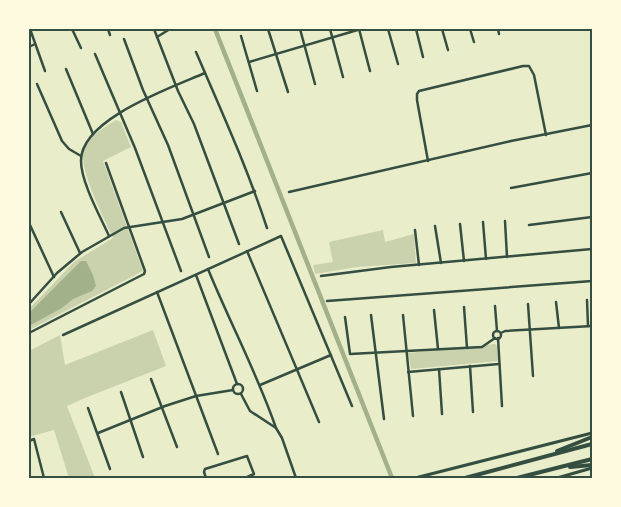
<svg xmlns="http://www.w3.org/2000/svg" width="621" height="507" font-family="'PT Sans Narrow',sans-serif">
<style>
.green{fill:#cad2ad}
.water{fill:#a3b18a}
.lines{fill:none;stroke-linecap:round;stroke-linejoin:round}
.canal{stroke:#a3b18a;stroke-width:4.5}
.minor{stroke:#344e41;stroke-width:2.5}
.secondary{stroke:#344e41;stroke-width:3}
.trunk{stroke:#344e41;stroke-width:4}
.neatline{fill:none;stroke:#344e41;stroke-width:2}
</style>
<rect width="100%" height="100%" fill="#e9edc9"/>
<g class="green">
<path d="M116,120L121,122L131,147L103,161L143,271L29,330V309L74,262L113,238C105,220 77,167 84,149C89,136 105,127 116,120Z"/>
<path d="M383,230L385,242L414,234L416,263L357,267L315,274L313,265L333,262L329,242Z"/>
<path d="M153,330L166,366L85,398L67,406L95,478H69L54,430L29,437V351L60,335L65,365Z"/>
<path d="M495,344L497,346L498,361L411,369L408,353Z"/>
</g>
<path class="water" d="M81,261H86L93,275L96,286L92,291L73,299L62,308L29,326V313Z"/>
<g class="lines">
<path class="canal" d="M215,29L392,478"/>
<g class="minor">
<path d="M30,29L45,71"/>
<path d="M72,29L81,48"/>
<path d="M108,29L110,35"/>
<path d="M154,29L178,91L194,124L239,244"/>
<path d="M268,29L288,92"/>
<path d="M300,29L315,84"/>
<path d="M330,29L343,77"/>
<path d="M359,29L370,71"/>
<path d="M388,29L398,64"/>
<path d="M416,29L423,57"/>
<path d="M442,29L448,50"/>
<path d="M470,29L474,42"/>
<path d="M498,29L499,34"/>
<path d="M241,36L257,91"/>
<path d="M157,37L170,29"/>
<path d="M124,39L143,90L168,145L209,257"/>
<path d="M29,47L35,44"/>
<path d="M196,52C221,110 247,167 267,228"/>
<path d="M95,54L135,148L181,271"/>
<path d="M249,62L361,29"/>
<path d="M66,69L93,134"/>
<path d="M37,84L62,141L69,149L81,156"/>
<path d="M428,161L417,100V94L419,91L523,66H529L534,75L546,135"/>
<path d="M511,188L592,173"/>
<path d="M289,192L511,141L592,125"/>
<path d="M61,212L80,253"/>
<path d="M505,221L507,257"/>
<path d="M483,222L486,259"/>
<path d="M460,224L464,261"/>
<path d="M30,225L54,277"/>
<path d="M529,225L592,217"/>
<path d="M435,226L441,263"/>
<path d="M415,230L419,265"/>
<path d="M109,236C100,216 81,182 81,161C80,119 173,87 205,73"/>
<path d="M247,251L319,422"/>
<path d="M208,269C230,323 257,373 276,428"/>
<path d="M196,275L237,384"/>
<path d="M321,276L391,267L592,249"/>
<path d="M157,292L218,454"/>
<path d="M587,300L588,326"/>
<path d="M327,301L592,281"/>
<path d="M556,302L559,328"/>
<path d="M29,304L57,273L82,252L124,228L182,219L255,191"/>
<path d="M528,304L533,376"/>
<path d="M495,306L497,331"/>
<path d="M464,307L467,348"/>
<path d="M434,310L438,349"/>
<path d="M371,315L384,419"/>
<path d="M403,315L413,416"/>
<path d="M345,317L350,354L482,347L495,338"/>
<circle cx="497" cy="335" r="4"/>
<path d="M29,333L144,274L145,271L106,163"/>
<path d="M501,333L505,331L592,326"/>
<path d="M63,335L281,236L352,406"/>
<path d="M498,338L502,406"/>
<path d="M470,366L473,412"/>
<path d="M439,369L442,414"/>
<path d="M408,372L499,364"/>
<path d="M151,379L177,447"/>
<circle cx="238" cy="389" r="5"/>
<path d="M260,385L331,355"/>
<path d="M121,392L143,457"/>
<path d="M241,394L250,411L276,428L282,438L296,478"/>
<path d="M88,408L110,469"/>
<path d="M98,433L165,406L196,396L233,390"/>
<path d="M29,441L34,439L44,478"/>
<path d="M206,478L204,472L205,469L247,456L254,474L245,478"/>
</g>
<g class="secondary">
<path d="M415,478L592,433"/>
<path d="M557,478L592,468"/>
</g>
<g class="trunk">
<path d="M557,451L592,437"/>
<path d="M570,467L592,465"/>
<path d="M465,478L592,444"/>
<path d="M517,478L592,459"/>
</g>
</g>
<rect width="621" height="507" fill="none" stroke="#fefae0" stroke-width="60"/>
<rect x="30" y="30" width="561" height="447" class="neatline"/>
</svg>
